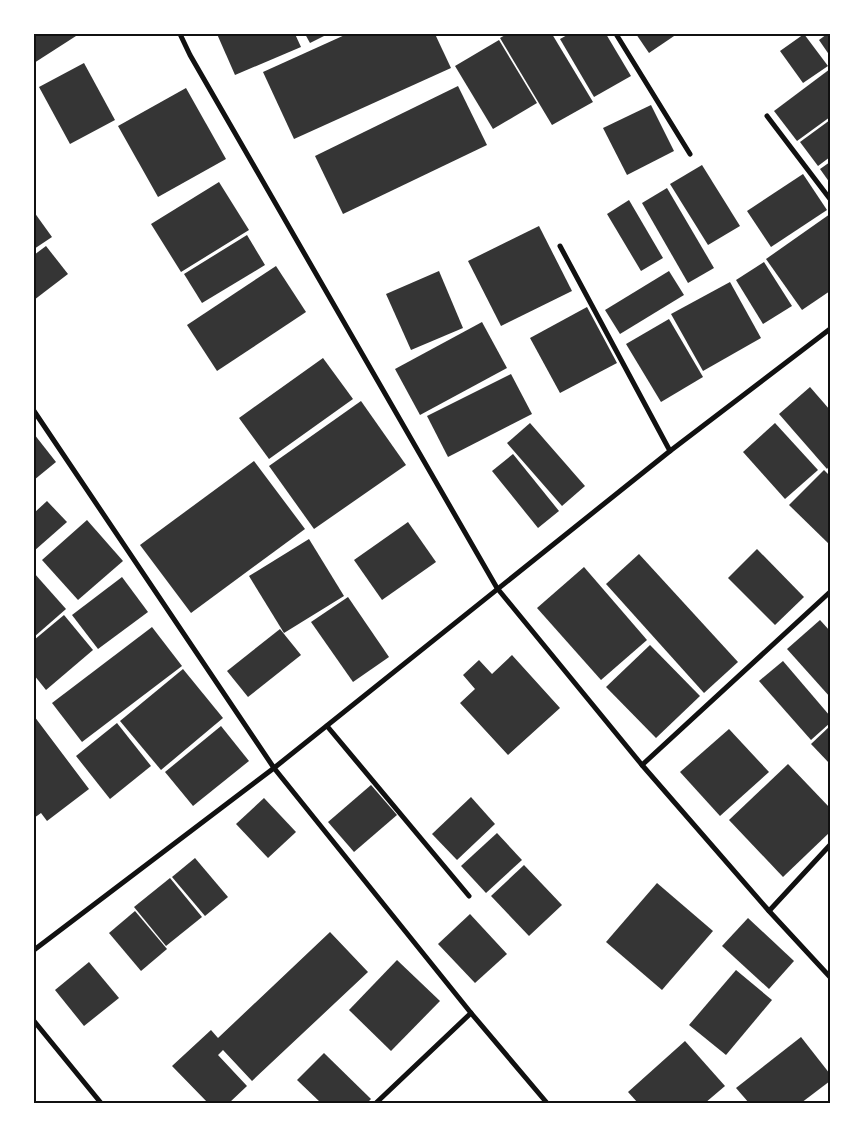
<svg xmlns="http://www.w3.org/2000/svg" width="864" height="1137" font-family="Ubuntu,sans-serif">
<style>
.building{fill:#353535}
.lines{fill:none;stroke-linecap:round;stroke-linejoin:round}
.minor{stroke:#111;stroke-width:5}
.neatline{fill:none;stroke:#111;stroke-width:2}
</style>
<rect width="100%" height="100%" fill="#fff"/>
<g class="building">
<path d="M34,34H75L76,36L34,63Z"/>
<path d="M217,34H295L301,47L235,75Z"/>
<path d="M305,34H328L310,43Z"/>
<path d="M347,34H435L451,68L294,139L263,72Z"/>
<path d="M507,34H552L593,102L552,125L500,38Z"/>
<path d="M569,34H606L631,76L594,97L560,39Z"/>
<path d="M636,34H677L649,53Z"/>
<path d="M804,34L828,66L803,83L780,51Z"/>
<path d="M827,34H830V56L819,40Z"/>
<path d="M499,40L537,103L493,129L455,66Z"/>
<path d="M84,63L115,120L70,144L39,87Z"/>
<path d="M830,69V117L797,141L774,111Z"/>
<path d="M458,86L487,145L343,214L315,156Z"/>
<path d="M186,88L226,159L158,197L118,126Z"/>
<path d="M651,105L674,151L627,175L603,128Z"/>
<path d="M830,120V157L818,166L800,142Z"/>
<path d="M830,162V183L820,169Z"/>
<path d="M702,165L740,226L708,245L670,184Z"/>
<path d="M803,174L827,210L771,247L747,211Z"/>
<path d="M219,182L249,230L181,272L151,224Z"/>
<path d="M667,188L714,268L688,283L642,203Z"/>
<path d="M629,200L663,258L641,271L607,214Z"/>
<path d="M34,212L52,237L34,249Z"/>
<path d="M830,214V291L802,310L766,259Z"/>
<path d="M539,226L572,291L501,326L468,261Z"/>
<path d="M247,235L265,265L202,303L184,274Z"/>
<path d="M46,246L68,274L34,300V255Z"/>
<path d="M764,262L792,306L763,324L736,280Z"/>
<path d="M276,266L306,312L217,371L187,325Z"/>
<path d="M439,271L463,328L411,350L386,294Z"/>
<path d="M669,271L684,295L620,334L605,310Z"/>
<path d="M730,282L761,338L703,371L671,314Z"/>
<path d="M587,307L617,363L560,393L530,338Z"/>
<path d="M669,319L703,377L661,402L626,344Z"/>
<path d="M482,322L507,368L420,415L395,369Z"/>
<path d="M323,358L353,399L269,459L239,418Z"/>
<path d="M511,374L532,414L448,457L427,416Z"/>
<path d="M810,387L830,410V465L827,469L779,414Z"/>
<path d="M361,401L406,465L314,529L269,466Z"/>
<path d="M530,423L585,486L562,506L507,443Z"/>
<path d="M775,423L818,470L785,499L743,452Z"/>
<path d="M34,434L56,462L34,480Z"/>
<path d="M513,454L559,511L538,528L492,471Z"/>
<path d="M254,461L305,529L191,613L140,545Z"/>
<path d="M824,470L830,476V545L789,505Z"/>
<path d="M47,501L67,522L34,551V513Z"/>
<path d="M87,520L123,561L78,600L42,560Z"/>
<path d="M408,522L436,562L382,600L354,560Z"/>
<path d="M309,539L344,596L284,633L249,576Z"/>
<path d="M757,549L804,597L775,625L728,578Z"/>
<path d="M639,554L738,662L704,693L606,584Z"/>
<path d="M584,567L647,640L601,680L537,608Z"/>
<path d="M34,573L66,609L34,637Z"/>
<path d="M122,577L148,612L98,649L72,615Z"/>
<path d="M348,597L389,657L353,682L311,622Z"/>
<path d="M64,615L93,650L46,690L34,675V640Z"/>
<path d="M820,620L830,631V697L787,649Z"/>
<path d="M152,627L182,666L82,742L52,703Z"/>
<path d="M280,629L301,655L248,697L227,671Z"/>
<path d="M650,645L700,696L656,738L606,687Z"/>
<path d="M512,655L560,708L508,755L460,703L475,689L463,675L479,660L492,674Z"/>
<path d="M783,661L830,716V723L811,740L759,681Z"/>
<path d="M183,669L223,718L161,770L120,721Z"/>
<path d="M34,716L89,789L47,821L41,813L34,818Z"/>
<path d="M117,723L151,766L110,799L76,756Z"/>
<path d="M221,726L249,761L193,806L165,772Z"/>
<path d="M830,726V764L811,744Z"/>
<path d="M729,729L769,772L720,816L680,772Z"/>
<path d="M788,764L830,808V832L783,877L729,820Z"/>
<path d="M371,785L397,815L354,852L328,822Z"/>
<path d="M471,797L495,824L457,860L432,834Z"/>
<path d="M264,798L296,832L268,858L236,824Z"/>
<path d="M497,833L522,860L486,893L461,866Z"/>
<path d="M195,858L228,897L205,916L172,877Z"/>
<path d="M524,865L562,905L529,936L491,896Z"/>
<path d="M170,878L202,917L166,946L134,907Z"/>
<path d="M657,883L713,931L662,990L606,942Z"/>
<path d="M135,911L167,949L141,971L109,933Z"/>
<path d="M470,914L507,954L475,983L438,944Z"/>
<path d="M748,918L794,961L769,989L722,946Z"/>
<path d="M330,932L368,972L252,1081L223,1050L218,1055L247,1086L229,1103H208L172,1066L211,1030L218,1038Z"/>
<path d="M397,960L440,1001L391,1051L349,1010Z"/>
<path d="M89,962L119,998L84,1026L55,990Z"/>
<path d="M736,970L772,1000L726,1055L689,1025Z"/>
<path d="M801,1037L830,1074V1081L801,1103H749L736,1088Z"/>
<path d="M685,1041L725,1086L705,1103H638L628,1092Z"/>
<path d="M324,1053L371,1099L367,1103H321L297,1080Z"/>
</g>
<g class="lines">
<g class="minor">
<path d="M180,34L190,55L497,588L642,765L769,911L830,977"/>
<path d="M616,34L690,154"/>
<path d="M767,116L830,199"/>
<path d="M560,246L670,451"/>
<path d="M34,411L274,768L471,1013L547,1103"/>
<path d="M327,726L469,896"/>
<path d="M642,765L830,592"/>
<path d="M769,911L830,845"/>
<path d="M34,950L274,768L670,451L830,329"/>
<path d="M34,1021L101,1103"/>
<path d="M376,1103L471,1013"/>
</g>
</g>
<rect width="864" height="1137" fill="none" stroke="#ffffff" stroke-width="70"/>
<rect x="35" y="35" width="794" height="1067" class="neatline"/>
</svg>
